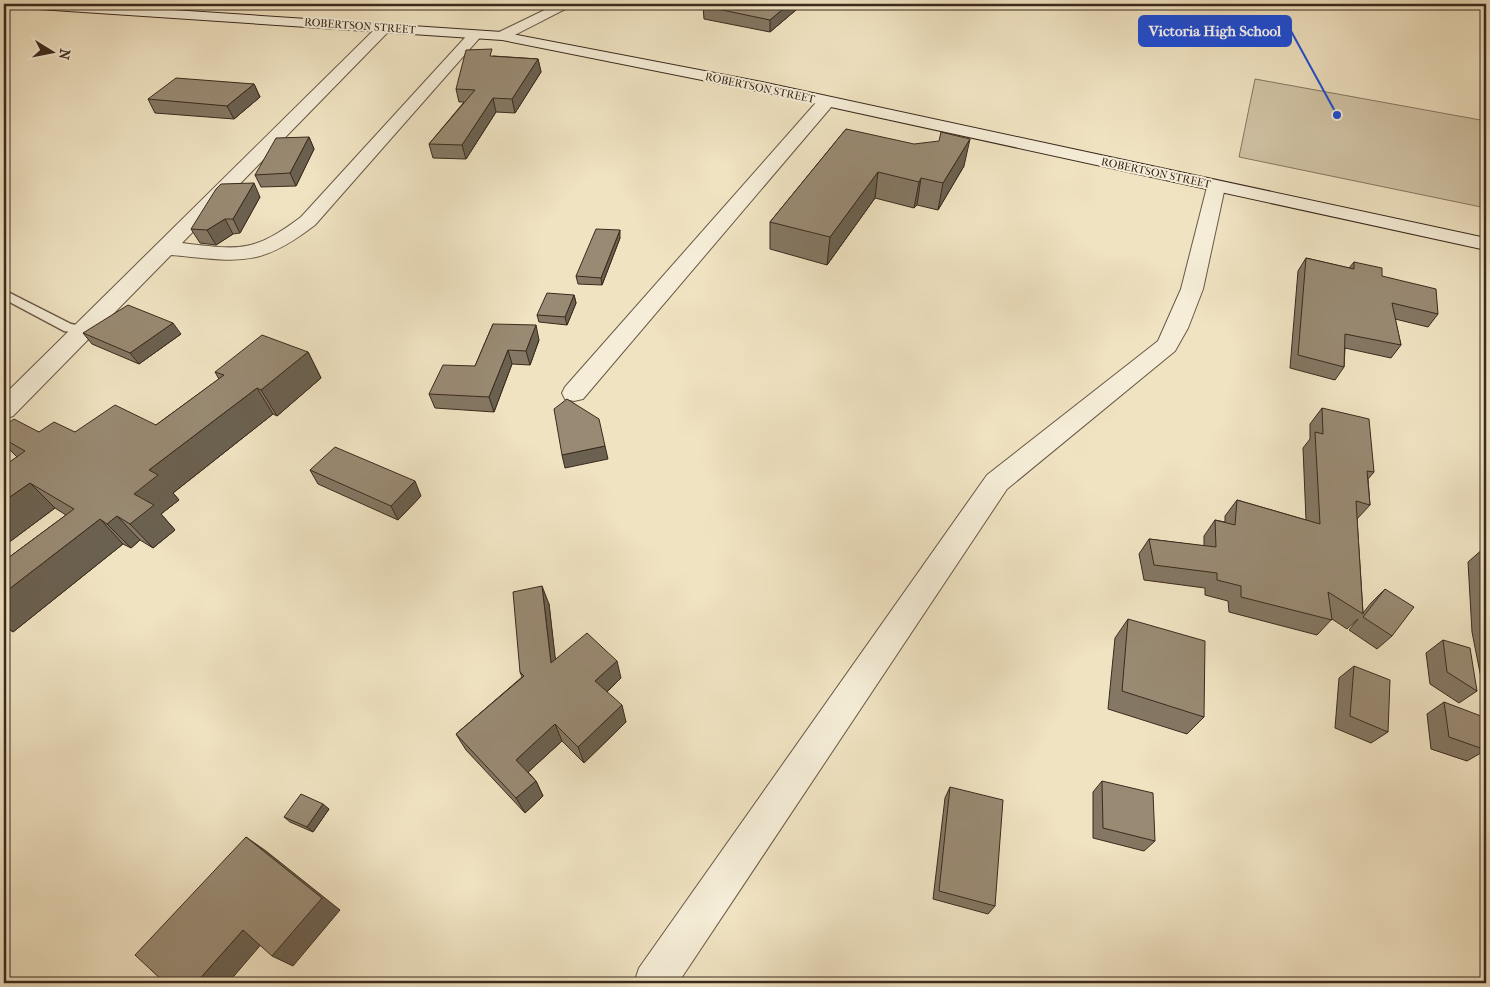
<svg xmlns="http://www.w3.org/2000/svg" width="1490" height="987" font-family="'IM FELL French Canon',serif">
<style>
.green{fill:#d1c4a6;stroke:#867762}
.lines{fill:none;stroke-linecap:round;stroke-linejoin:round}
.lane-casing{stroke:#685846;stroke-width:3}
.street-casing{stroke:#685846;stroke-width:2}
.secondary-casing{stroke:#3b2a1d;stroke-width:2}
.lane{fill:#f5edd7;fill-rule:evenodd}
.street{fill:#f5edd7;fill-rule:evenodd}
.secondary{fill:#f5edd7;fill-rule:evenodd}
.wall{fill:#847763;stroke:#3b2a1d}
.shaded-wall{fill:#6b6150;stroke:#3b2a1d}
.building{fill:#998a73;stroke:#3b2a1d}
.labels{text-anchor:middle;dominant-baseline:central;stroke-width:4;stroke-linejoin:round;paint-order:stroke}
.far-street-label{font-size:11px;fill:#3b2a1d;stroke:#f5edd7}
.leader{fill:none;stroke:#1d4ed8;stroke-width:2}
.callout-dot{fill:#1d4ed8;stroke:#f5edd7;stroke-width:2}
.callout{fill:#1d4ed8;stroke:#1d4ed8;stroke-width:2}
.callout-label{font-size:15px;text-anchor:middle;font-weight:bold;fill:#fff}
</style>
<rect width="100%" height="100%" fill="#f0e3c2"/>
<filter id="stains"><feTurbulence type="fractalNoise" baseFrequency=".004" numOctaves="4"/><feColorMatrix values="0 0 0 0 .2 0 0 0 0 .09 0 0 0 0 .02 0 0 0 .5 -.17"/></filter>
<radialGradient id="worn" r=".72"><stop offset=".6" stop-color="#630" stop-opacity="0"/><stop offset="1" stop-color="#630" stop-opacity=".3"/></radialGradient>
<path class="green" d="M1255,79L1486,121V208L1239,157Z"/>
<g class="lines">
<defs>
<path id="lane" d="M4,290L71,324L87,327L89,330L83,334L64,331L4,299Z"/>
<g id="street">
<path d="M557,4H575L507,39H497L495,36L497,33Z"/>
<path d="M384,24L391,28L389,31L182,243C240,250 253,253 301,217L471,31H481L483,34L315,225C258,269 238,261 171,255L13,416L4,419V395L379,25Z"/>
<path d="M826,97L832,98L834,102L832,106L583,399L574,401L565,399L562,393L565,387L820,98Z"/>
<path d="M1216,181L1223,183L1225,187L1203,289L1188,328L1175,351L1007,489L678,983H634L639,968L987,475L1158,341L1181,289L1207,187L1209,183Z"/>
</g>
<path id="secondary" d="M16,4H82L502,32L762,82L1486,238V250L762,92L502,40L23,8Z"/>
</defs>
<use href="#lane" class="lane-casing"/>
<use href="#street" class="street-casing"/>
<use href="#secondary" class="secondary-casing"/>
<use href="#lane" class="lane"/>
<use href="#street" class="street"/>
<use href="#secondary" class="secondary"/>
</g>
<g class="wall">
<path d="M803,4L770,32L704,19L703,6Z"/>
<path d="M493,56L538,59L541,72L515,113L496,112L466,159L433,158L429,144L464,102H459L456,89Z"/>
<path d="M254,84L260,97L234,119L155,113L148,99Z"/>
<path d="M846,129L964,166L938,210L917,205L914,208L875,198L827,265L770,249V222Z"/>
<path d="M309,137L314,149L296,186L261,187L255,175Z"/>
<path d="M260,197L240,233L233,234L216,245L200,243L191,229Z"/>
<path d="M620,238L602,285L578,284L576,276Z"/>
<path d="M1306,258L1349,268L1354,262L1382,276L1438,314L1428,327L1395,319L1401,345L1391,358L1345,348L1344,367L1335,380L1290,368L1298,271Z"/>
<path d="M574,295L576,303L567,325L539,322L537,315Z"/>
<path d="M493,324L539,340L530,365L512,364L494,412L435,408L429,394L475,366Z"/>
<path d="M83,333L181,334L139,364L92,344Z"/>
<path d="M308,352L321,378L277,416L273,414L173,493L179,500L161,514L175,530L153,548L140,540L131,548L123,544L13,632L4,626V561L66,515L55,508L4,546V466L17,457L4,444V426L39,432H75L156,425L219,379L215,372Z"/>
<path d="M1322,408L1374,472L1368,479L1370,505L1357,519L1363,613L1371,603L1385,589L1392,636L1377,649L1349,630L1358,619L1347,629L1332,619L1317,635L1229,612L1228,601L1205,595V588L1144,580L1139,554L1149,539L1204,546V536L1215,520L1225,522V516L1237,500L1306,520L1303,448L1310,439V424Z"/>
<path d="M310,470L421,496L398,520L318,484Z"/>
<path d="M1484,548H1486V689L1483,688L1472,632L1468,562Z"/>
<path d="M549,604L555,660L621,678L607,692L626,722L584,763L562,741L528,772L536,781L543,796L525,813L466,750L456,734L522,677L520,672Z"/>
<path d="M1128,619L1204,717L1187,734L1108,709L1115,638Z"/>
<path d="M1443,640L1477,691L1459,703L1430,684L1426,653Z"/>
<path d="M1354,666L1388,732L1371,743L1335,728L1339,678Z"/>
<path d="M1444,702L1486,750L1467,761L1431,749L1427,714Z"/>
<path d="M1102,781L1155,841L1144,851L1093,838V792Z"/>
<path d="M950,787L995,906L988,914L933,899L945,798Z"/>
<path d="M329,809L313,832L290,822L284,817Z"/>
</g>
<g class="shaded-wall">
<path d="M789,4H803L770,32V20Z"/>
<path d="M538,59L541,72L515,113L512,99Z"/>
<path d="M254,84L260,97L234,119L227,106Z"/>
<path d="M493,98L496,112L466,159L462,145Z"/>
<path d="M309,137L314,149L296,186L290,173Z"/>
<path d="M970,139L964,166L938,210L943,183Z"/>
<path d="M878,172L875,198L827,265L830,237Z"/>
<path d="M921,178L917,205L914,208L919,182Z"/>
<path d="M254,183L260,197L240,233L233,219Z"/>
<path d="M225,219L233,234L216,245L207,230Z"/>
<path d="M620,230V238L602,285L601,278Z"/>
<path d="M574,295L576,303L567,325L565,317Z"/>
<path d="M173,323L181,334L139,364L130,353Z"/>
<path d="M536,325L539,340L530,365L526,351Z"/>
<path d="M508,350L512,364L494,412L489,397Z"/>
<path d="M308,352L321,378L277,416L261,390Z"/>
<path d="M257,388L273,414L173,493L179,500L161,514L175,530L153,548L130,524L134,494L149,470Z"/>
<path d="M605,446L608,459L565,468L562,455Z"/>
<path d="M415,481L421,496L398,520L391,506Z"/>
<path d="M30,483L55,508L4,546V501Z"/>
<path d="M117,516L140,540L131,548L107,524Z"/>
<path d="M100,519L123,544L13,632L4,624V593Z"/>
<path d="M542,586L549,604L558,681L551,663Z"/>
<path d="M617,661L621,678L600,698L595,681Z"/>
<path d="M622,705L626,722L584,763L578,747Z"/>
<path d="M555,724L562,741L524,776L516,760Z"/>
<path d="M536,781L543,796L525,813L516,798Z"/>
<path d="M323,804L329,809L313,832L307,827Z"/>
<path d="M246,837L266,851L340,910L293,966L272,956Z"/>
<path d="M243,930L264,941L228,983H196Z"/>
</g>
<g class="building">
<path d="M707,4H789L770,20L703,6Z"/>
<path d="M492,49L490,56L538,59L512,99L493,98L462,145L429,144L475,90L456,89L466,50Z"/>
<path d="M176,78L254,84L227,106L148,99Z"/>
<path d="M846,129L914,144L939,141L941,132L970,139L943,183L921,178L919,182L878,172L830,237L770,222Z"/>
<path d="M309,137L290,173L255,175L276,138Z"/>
<path d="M254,183L233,219H225L207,230L191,229L216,189L221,184Z"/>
<path d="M596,229L620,230L601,278L576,276Z"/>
<path d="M1306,258L1354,269V262L1382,268V276L1436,289L1438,314L1392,303L1401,345L1345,334L1344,367L1298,355Z"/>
<path d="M547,293L574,295L565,317L537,315Z"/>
<path d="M128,305L173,323L130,353L83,333Z"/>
<path d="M493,324L536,325L526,351L508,350L489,397L429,394L443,365L475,366Z"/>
<path d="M262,335L308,352L261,390L257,388L149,470L158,475L134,494L154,505L130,524L117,516L107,524L100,519L4,593V561L74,509L30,483L4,501V466L25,451L4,439V426L14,419L39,432L54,422L75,432L115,405L156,425L224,375L215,372Z"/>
<path d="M567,399L599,419L605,446L562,455L554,409Z"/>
<path d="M1322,408L1369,419L1374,472L1367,471L1370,505L1356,501L1363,614L1328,592L1332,620L1241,597V586L1217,580V573L1154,565L1149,539L1216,547L1215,520L1235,525L1237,500L1320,524L1315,432L1323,434Z"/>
<path d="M335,447L415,481L391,506L310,470Z"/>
<path d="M1484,548H1486V579Z"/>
<path d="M542,586L551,663L587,633L617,661L595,681L622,705L578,747L555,724L516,760L536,781L516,798L456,734L524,676L520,672L513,592Z"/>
<path d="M1385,589L1414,607L1392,636L1363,617Z"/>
<path d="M1128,619L1205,641L1204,717L1122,691Z"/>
<path d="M1443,640L1470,648L1477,691L1447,672Z"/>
<path d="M1354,666L1390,680L1388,732L1350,716Z"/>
<path d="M1444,702L1481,716L1486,750L1449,737Z"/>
<path d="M1102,781L1153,793L1155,841L1103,828Z"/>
<path d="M950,787L1003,800L995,906L939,891Z"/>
<path d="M301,794L323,804L307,827L284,817Z"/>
<path d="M246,837L322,898L272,956L243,930L196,983H165L135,955Z"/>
</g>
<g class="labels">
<g class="far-street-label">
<text transform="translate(360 26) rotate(4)">ROBERTSON STREET</text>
<text transform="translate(760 88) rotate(12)">ROBERTSON STREET</text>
<text transform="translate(1156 173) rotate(12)">ROBERTSON STREET</text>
</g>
</g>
<path class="leader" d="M1337 115L1291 31"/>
<circle class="callout-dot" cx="1337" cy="115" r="5"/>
<rect class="callout" x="1139" y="16" width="152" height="30" rx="5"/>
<g class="callout-label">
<text x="1215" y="36">Victoria High School</text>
</g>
<rect width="1490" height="987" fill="none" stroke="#f0e3c2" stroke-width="20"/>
<rect x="5" y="5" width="1480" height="977" fill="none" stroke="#3b2a1d" stroke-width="2.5"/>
<rect x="10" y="10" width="1470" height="967" fill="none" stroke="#3b2a1d"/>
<g transform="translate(52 52) rotate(100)" stroke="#f5edd7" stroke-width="4" paint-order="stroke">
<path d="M0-4L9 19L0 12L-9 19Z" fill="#3b2a1d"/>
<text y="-8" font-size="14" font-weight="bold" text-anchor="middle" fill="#3b2a1d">N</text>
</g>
<rect width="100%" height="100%" filter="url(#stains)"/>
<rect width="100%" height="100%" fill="url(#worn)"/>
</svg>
